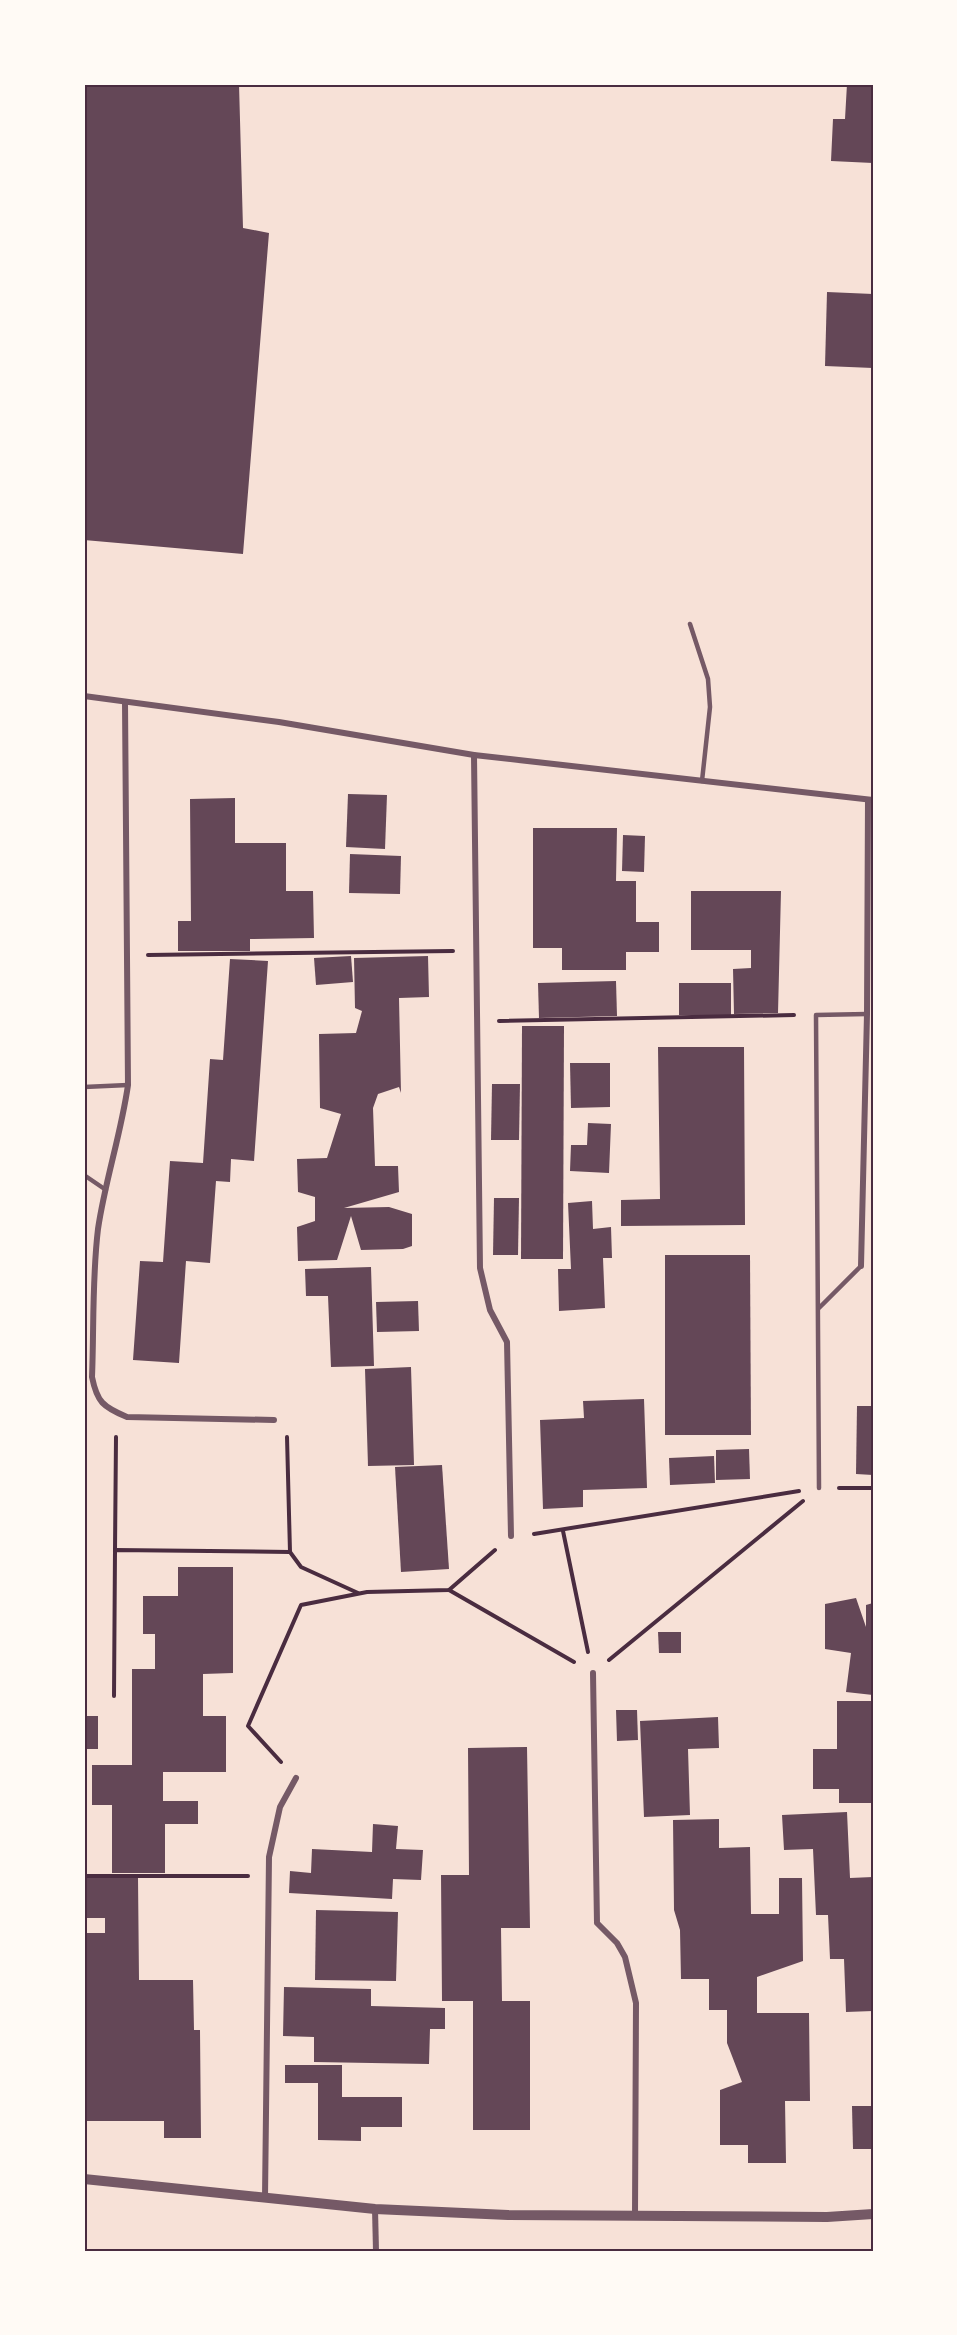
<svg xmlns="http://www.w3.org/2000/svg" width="957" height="2335" font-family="'Libre Baskerville',serif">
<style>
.building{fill:#644757}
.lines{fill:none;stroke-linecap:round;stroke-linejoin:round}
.path{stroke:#4a2c40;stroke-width:4}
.service{stroke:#755966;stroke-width:4.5}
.minor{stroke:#755966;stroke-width:6}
.tertiary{stroke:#755966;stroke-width:10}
.neatline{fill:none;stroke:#4a2c40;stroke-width:2}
</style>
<rect width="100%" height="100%" fill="#f7e1d7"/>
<g class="building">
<path d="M84,84H239L243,228L269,233L243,554L84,540Z"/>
<path d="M847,84H873V163L831,161L833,119H845Z"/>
<path d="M827,292L873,294V368L825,366Z"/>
<path d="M348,794L387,795L385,849L346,847Z"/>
<path d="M235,798V843H286V891H313L314,938L250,939V951H178V921H191L190,799Z"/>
<path d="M533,828H617L616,881H636V922H659V952H626V970H562V948H533Z"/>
<path d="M623,835L645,836L644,872L622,871Z"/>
<path d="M350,854L401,856L400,894L349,893Z"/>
<path d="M691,891H781L778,1013L734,1014L733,969L751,968V950H691Z"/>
<path d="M351,956L353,982L316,985L314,958Z"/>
<path d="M428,956L429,997L399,998L401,1093L399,1087L378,1094L373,1108L375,1166H398L399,1192L344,1208L389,1207L412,1214V1246L403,1249L361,1250L351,1216L337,1260L298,1261L297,1227L315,1221V1197L298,1192L297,1159L327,1158L341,1114L320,1108L319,1034L356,1033L362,1011L355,1008L354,958Z"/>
<path d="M230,959L268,961L254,1161L231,1159L230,1182L216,1181L210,1263L186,1261L179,1363L133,1360L140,1261L163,1262L170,1161L203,1163L210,1059L223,1060Z"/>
<path d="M616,981L617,1016L539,1018L538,983Z"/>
<rect x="679" y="983" width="52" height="32"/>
<path d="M522,1026H564L563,1259H521Z"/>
<path d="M658,1047H744L745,1225L621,1226V1200L660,1199Z"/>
<path d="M570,1063H610V1107L571,1108Z"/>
<path d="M492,1084H520L519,1140H491Z"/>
<path d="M588,1123L611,1124L609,1173L570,1171L571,1145H587Z"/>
<path d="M494,1198H519L518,1255H493Z"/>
<path d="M592,1201L593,1229L611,1227L612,1258H603L605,1308L559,1311L558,1269H571L568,1203Z"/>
<path d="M665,1255H750L751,1435H665Z"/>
<path d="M371,1267L374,1366L331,1367L328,1296H306L305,1269Z"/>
<path d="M418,1301L419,1331L377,1332L376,1302Z"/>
<path d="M411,1367L414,1465L368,1466L365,1369Z"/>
<path d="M644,1399L647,1488L583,1490V1507L543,1509L540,1420L584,1418L583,1401Z"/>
<path d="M857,1406H873V1475L856,1474Z"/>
<path d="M749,1449L750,1479L716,1480V1450Z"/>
<path d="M714,1456L715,1483L670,1485L669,1458Z"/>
<path d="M442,1465L449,1569L401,1572L395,1467Z"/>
<path d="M178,1567H233V1673L203,1674V1716H226V1772H163V1801H198V1824H165V1873H112V1805H92V1765H132V1669H155V1634H143V1596H178Z"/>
<path d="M856,1598L866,1627V1605L873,1603V1695L846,1692L851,1653L825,1649V1604Z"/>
<path d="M658,1632H681V1653H659Z"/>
<path d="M837,1701H873V1803H839V1789H813V1749H837Z"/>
<path d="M616,1710H637L638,1740L617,1741Z"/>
<rect x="84" y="1716" width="14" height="33"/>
<path d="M718,1717L719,1748L688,1749L690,1815L644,1817L640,1721Z"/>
<path d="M527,1747L530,1928H501L502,2001H530V2130H473V2001H442L441,1875H469L468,1748Z"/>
<path d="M847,1812L850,1878L873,1877V2011L846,2012L844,1959H830L828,1915H816L813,1849L784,1850L782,1815Z"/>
<path d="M719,1819V1848L750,1847L751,1914H779V1878H802L803,1961L757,1977V2013H809L810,2101H785L786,2163H748V2145H720V2090L742,2082L727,2043V2010H709V1979H681L680,1930L674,1910L673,1820Z"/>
<path d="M373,1824L398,1826L396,1849L423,1850L421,1880L393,1879L392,1899L289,1893L290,1871L311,1873L312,1849L372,1852Z"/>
<path d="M84,1878H138L139,1980H193L194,2030H200L201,2138H164V2121H84V1933H105V1918H84Z"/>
<path d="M316,1910L398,1912L396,1981L315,1980Z"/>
<path d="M284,1987L371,1989V2006L445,2008V2029H430L429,2064L314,2062V2037L283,2036Z"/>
<path d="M285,2065H342V2097H402V2127H361V2141L318,2140V2083H285Z"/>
<path d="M852,2106H873V2149H853Z"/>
</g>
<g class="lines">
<g class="path">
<path d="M148,955L453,951"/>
<path d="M499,1021L794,1015"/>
<path d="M287,1437L290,1552L301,1567L358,1593"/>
<path d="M839,1488H873"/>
<path d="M563,1531L588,1652"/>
<path d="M534,1534L799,1491"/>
<path d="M115,1550L116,1437"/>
<path d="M449,1590L574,1662"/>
<path d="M609,1660L803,1501"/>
<path d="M114,1696L115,1550L290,1552"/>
<path d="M281,1762L248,1726L301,1605L367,1592L449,1590L495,1550"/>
<path d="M84,1876H248"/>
</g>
<g class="service">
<path d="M690,624L708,679L710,707L702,781"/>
<path d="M84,1087L128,1085"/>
<path d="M84,1175L106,1190"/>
<path d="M819,1308L861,1266"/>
<path d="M819,1488L816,1015L867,1014"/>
</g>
<g class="minor">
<path d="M84,696L279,722L474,755L873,800"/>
<path d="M125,702L128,1085C121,1134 105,1181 98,1229C92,1278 94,1328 92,1377C97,1402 103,1407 127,1417L274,1420"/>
<path d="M474,755L480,1268L490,1310L507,1342L511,1536"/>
<path d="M861,1266L867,1014L868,800"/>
<path d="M593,1673L597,1923L617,1943L625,1957L636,2003L635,2216"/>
<path d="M265,2198L269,1857L280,1807L296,1778"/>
<path d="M375,2209L376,2251"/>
</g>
<path class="tertiary" d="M84,2179L375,2209L508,2215L827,2217L873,2214"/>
</g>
<rect width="957" height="2335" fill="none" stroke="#fffaf5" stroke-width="171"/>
<rect x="86" y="86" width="786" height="2164" class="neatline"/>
</svg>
